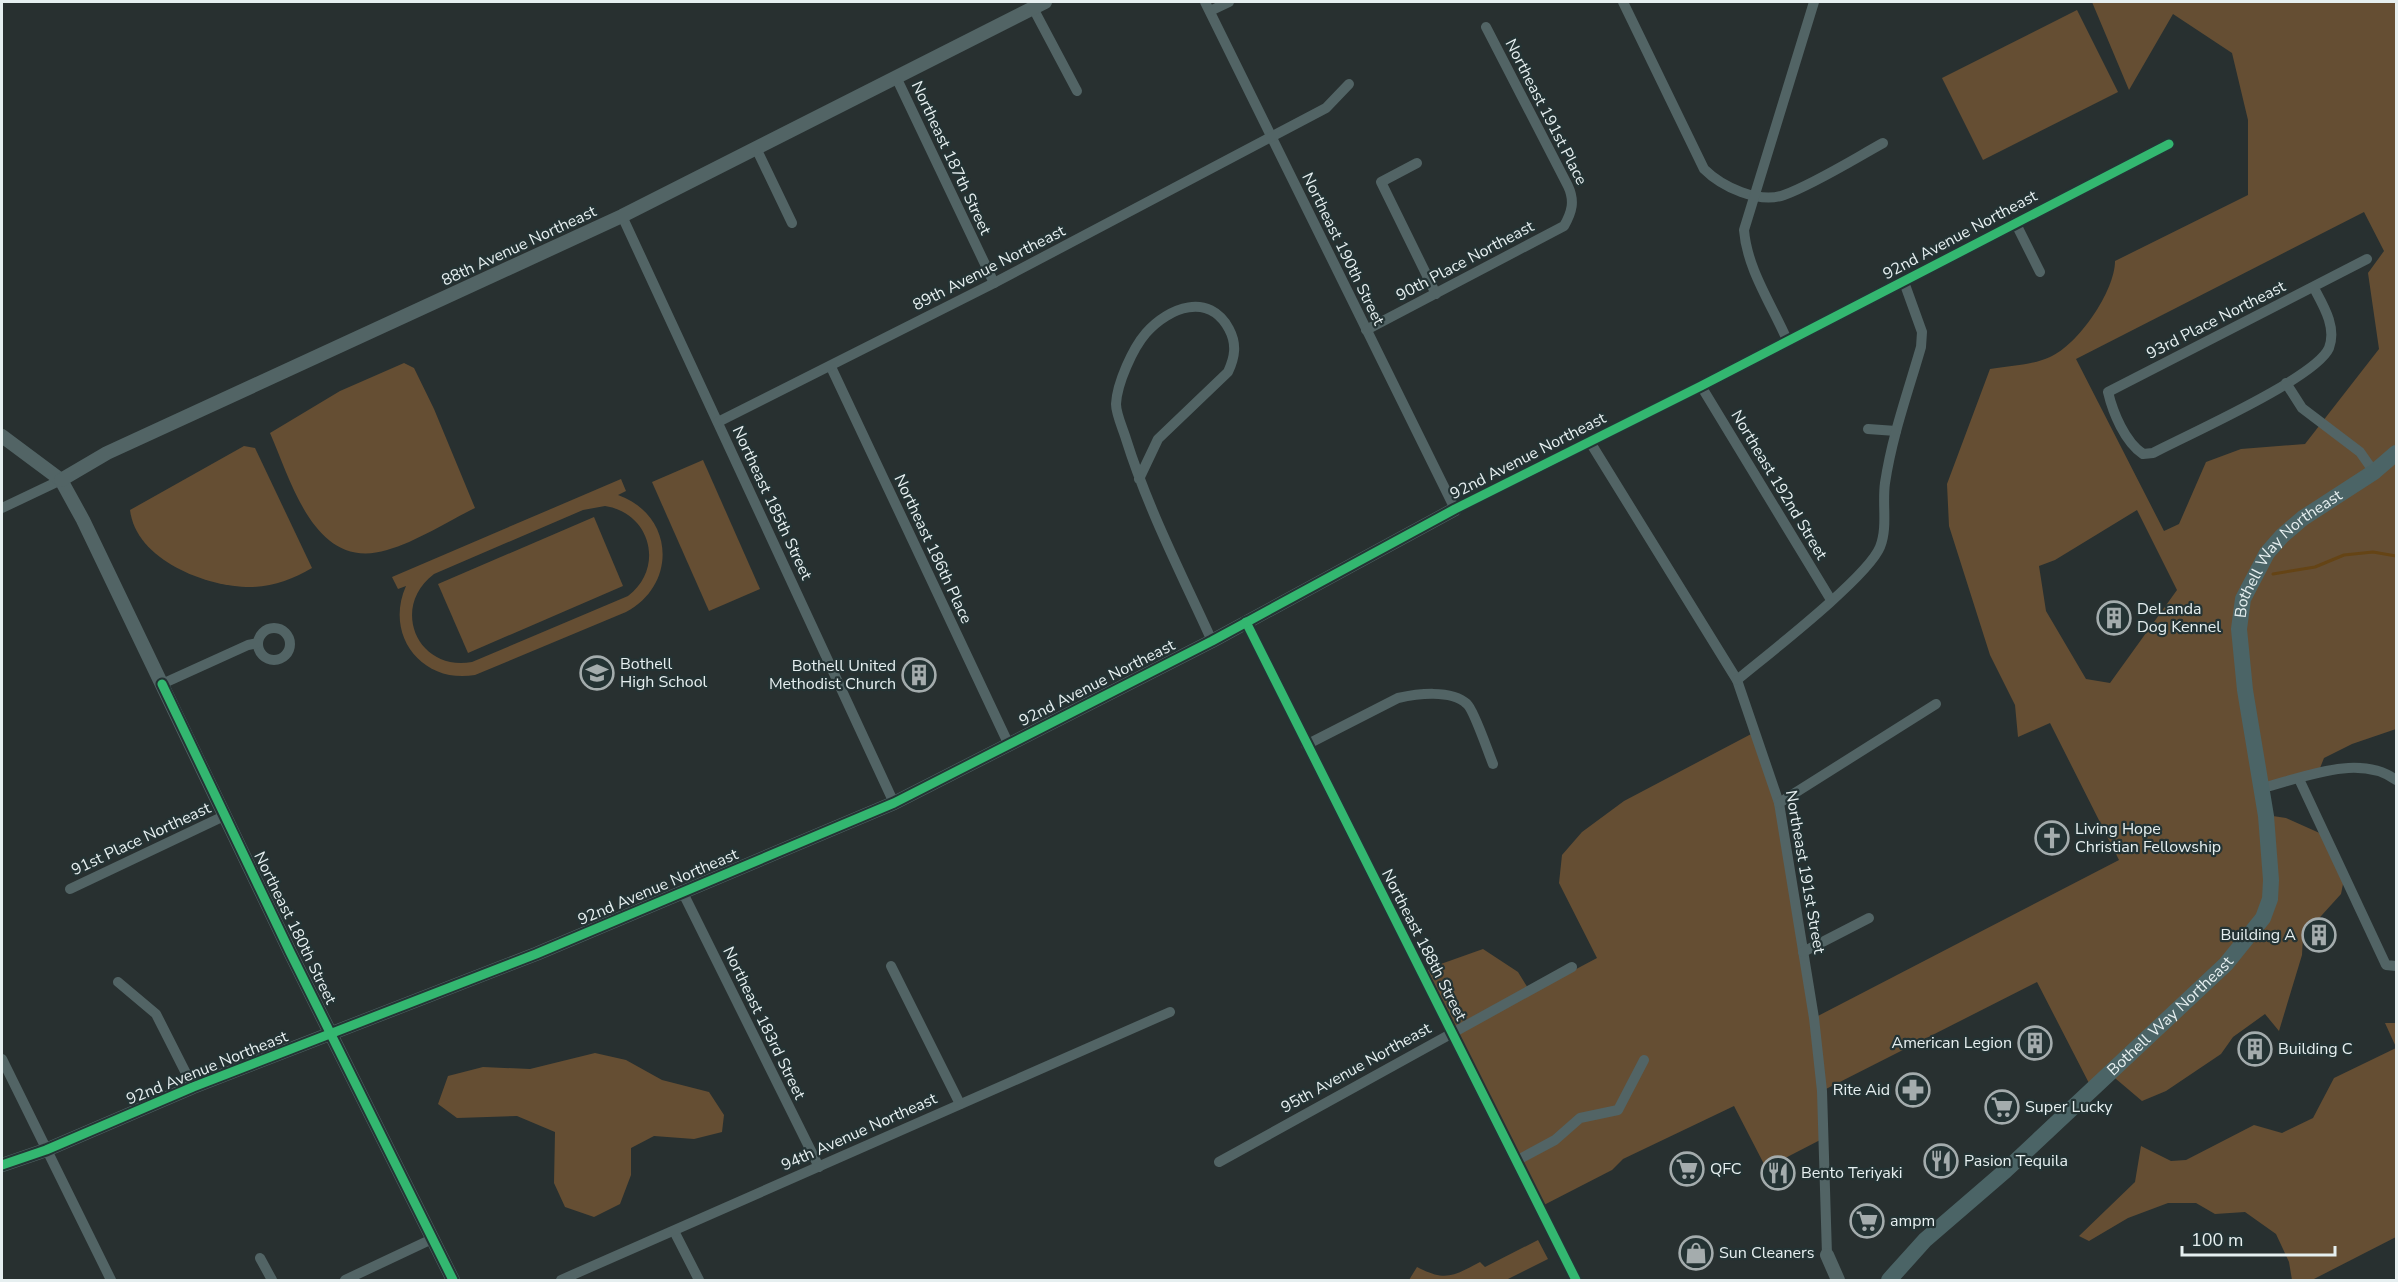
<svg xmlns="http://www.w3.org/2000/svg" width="2398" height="1282" font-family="'Nunito Sans',sans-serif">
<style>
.green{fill:#654e33;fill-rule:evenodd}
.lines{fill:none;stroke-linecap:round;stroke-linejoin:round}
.stream{stroke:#654415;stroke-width:3}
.minor{stroke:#526465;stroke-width:10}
.tertiary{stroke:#526465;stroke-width:14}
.primary{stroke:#4b6466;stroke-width:16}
.cycleway-casing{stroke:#243334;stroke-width:13}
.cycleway{stroke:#33b770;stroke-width:9}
.labels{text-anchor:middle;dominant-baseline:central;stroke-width:4.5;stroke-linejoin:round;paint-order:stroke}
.street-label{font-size:16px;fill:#e6eff0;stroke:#243334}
.poi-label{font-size:16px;fill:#e6eff0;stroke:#243334;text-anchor:start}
</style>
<rect width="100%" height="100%" fill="#283030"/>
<g class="green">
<path d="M2092,2H2396V729L2352,744L2324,758L2318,773L2262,788L2266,815L2286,818L2324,835L2344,879L2341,894L2303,936L2302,955L2279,1031L2265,1014L2233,1037L2221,1054L2166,1091L2142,1101L2109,1073L2092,1089L2037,982L1822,1091L1824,1138L1766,1168L1734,1106L1623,1159L1612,1170L1540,1207L1422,973L1438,965L1483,949L1518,972L1531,993L1597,958L1559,883L1562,855L1582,832L1624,801L1755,732L1779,803L1814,1018L2119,860L2050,723L2018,737L2015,705L1990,655L1949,526L1947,484L1990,369C2009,366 2033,365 2050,357C2078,345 2115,291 2115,261L2248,195V120L2232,53L2173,14L2129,90ZM2364,212L2384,251L2368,273L2379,349L2305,444L2241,449L2206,462L2179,524L2164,531L2076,359ZM2137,510L2177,590L2110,683L2086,679L2046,611L2039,566L2055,560Z"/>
<path d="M2077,10L2118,92L1983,160L1942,78Z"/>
<path d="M404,363L414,368L434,409L475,508C448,521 416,542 387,550C315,572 292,483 270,433L340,391Z"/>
<path d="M244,446L255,448L312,568C293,579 273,587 250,587C206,587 136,560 130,510Z"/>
<path d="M703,460L760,589L709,611L652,482Z"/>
<path d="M621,479L626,491L618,495C674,515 678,584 626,612L475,675C422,684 384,635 406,586L398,589L392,577ZM605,506C651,513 665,568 628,596L472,662C417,672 390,607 434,574L583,510Z"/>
<path d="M594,517L623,586L468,653L438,584Z"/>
<path d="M2385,1023H2396V1047Z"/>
<path d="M2396,1048V1237L2312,1280H2292L2289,1262L2276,1234L2245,1212L2215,1214L2196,1203H2168L2128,1218L2089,1241L2079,1236L2135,1182L2141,1146L2171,1161L2186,1160L2254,1125L2282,1133L2313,1118L2334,1078Z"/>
<path d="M595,1053L626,1060L662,1080L709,1092L724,1115L722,1132L694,1139L654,1136L631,1148V1175L620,1204L594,1217L565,1207L554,1183L555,1132L517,1116L457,1118L438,1104L448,1076L483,1067L530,1069Z"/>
<path d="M1538,1240L1548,1259L1506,1280H1409L1417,1267C1446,1282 1453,1276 1480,1262L1485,1267Z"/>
</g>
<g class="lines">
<path class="stream" d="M2273,574L2315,567L2344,555L2373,552L2396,556"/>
<g class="minor">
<path d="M1205,2L1455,509L1701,386L2169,144"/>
<path d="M1623,2L1704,169C1722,187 1759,204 1784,195C1814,184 1854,159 1883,143"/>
<path d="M1033,8L1077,91"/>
<path d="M1210,11L1229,2"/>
<path d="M896,77L994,283"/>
<path d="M756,148L792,223"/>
<path d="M1417,163L1381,182L1436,294"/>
<path d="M622,216L894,803"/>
<path d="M2015,222L2040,272"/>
<path d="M2314,288C2323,305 2337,327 2329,348C2316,378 2187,435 2153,453L2143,454C2125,442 2113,413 2108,392L2367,259"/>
<path d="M1366,330L1564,226C1572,212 1575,201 1568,186L1486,27"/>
<path d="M1787,340C1772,305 1747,269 1744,230L1814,2"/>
<path d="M831,367L1009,745"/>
<path d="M2286,383L2302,408L2360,452L2374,472"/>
<path d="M1701,386L1831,600"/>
<path d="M718,422L994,283L1326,108L1349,84"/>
<path d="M1868,429L1896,431"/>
<path d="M1590,442L1737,680L1779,803L1814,1018L1822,1091L1827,1255"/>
<path d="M1139,479L1158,439L1228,372C1235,357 1237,344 1229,329C1209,292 1169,307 1146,333C1133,348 1117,383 1116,404C1116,414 1123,429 1126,439C1148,509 1182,575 1212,641"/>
<path d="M2,508L61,480"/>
<path d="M1246,622L1576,1280"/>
<circle cx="274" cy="644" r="16"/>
<path d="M1737,680C1767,655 1868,577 1880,547C1888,527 1882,504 1885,483C1892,436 1908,392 1921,347L1922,332L1904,282"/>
<path d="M162,684L248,645L258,643"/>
<path d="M1306,745L1398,698C1416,694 1451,689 1467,704C1474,710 1488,752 1493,764"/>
<path d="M2299,779L2386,965L2396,966"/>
<path d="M2262,788C2302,778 2359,753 2396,780"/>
<path d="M1779,803L1936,704"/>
<path d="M70,889L224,816"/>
<path d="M683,893L819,1167"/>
<path d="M1803,952L1869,918"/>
<path d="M891,966L960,1104"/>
<path d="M118,982L156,1014L193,1087"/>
<path d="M2,1059L111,1280"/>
<path d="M1516,1161L1555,1140L1580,1118L1618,1110L1644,1060"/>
<path d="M1219,1162L1572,967"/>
<path d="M674,1231L699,1280"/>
<path d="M260,1258L272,1280"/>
<path d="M345,1280L432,1239"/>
<path d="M561,1280L1170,1012"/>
</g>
<g class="tertiary">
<path d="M2,436L61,480L83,520L290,952L453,1280"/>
<path d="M61,480L107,453L622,216L1045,2"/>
<path d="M2,1165L46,1150L193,1087L536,954L894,803L1212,641L1455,509"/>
<path d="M1827,1255L1838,1280"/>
</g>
<path class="primary" id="s1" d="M1889,1280L1925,1240L2005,1171L2226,964L2263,918L2270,899L2271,880L2266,816L2245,690L2239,629L2243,599L2267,553L2282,536L2303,518L2374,472L2396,453"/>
<defs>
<g id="cycleway">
<path d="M1246,622L1576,1280"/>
<path d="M162,684L290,952L453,1280"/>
<path d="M2,1165L46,1150L193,1087L536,954L894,803L1212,641L1455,509L1701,386L2169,144"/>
</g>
</defs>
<use href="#cycleway" class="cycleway-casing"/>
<use href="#cycleway" class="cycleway"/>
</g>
<defs>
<symbol id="building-ring" viewBox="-11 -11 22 22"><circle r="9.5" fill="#243334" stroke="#a4acad" stroke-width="1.5"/><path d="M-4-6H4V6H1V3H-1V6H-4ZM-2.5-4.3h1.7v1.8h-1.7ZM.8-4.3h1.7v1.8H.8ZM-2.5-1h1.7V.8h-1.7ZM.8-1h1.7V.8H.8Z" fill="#a4acad"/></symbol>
<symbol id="school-ring" viewBox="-11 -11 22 22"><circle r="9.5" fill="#243334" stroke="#a4acad" stroke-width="1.5"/><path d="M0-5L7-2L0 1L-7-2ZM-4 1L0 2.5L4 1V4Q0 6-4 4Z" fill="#a4acad"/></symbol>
<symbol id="church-ring" viewBox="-11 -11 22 22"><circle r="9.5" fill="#243334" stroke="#a4acad" stroke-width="1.5"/><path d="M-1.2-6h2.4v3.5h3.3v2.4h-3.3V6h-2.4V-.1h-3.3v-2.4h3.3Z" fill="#a4acad"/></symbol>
<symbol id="pharmacy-ring" viewBox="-11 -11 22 22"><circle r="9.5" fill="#243334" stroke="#a4acad" stroke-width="1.5"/><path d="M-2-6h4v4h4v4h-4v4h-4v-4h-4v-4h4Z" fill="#a4acad"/></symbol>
<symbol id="supermarket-ring" viewBox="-11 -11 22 22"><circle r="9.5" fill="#243334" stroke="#a4acad" stroke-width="1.5"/><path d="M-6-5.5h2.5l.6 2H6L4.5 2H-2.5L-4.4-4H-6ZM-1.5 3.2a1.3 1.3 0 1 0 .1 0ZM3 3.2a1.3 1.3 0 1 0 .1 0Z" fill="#a4acad"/></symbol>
<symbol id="restaurant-ring" viewBox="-11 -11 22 22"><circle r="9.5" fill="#243334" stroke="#a4acad" stroke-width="1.5"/><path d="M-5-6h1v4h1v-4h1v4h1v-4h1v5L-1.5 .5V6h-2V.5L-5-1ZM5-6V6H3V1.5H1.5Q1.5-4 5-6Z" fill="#a4acad"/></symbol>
<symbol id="shop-ring" viewBox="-11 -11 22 22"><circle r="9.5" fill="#243334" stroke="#a4acad" stroke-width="1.5"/><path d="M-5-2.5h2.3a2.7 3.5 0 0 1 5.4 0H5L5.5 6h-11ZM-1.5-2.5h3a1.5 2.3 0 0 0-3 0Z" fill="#a4acad"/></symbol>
</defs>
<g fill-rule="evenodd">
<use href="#building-ring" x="2095" y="599" width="38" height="38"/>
<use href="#school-ring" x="578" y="654" width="38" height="38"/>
<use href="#building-ring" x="900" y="656" width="38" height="38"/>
<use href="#church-ring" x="2033" y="819" width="38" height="38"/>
<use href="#building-ring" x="2300" y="916" width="38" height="38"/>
<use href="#building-ring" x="2016" y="1024" width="38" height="38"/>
<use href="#building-ring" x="2236" y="1030" width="38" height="38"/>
<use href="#pharmacy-ring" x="1894" y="1071" width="38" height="38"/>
<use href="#supermarket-ring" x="1983" y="1088" width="38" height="38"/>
<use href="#restaurant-ring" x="1922" y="1142" width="38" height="38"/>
<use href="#supermarket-ring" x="1668" y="1150" width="38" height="38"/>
<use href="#restaurant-ring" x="1759" y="1154" width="38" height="38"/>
<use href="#supermarket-ring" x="1848" y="1202" width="38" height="38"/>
<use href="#shop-ring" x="1677" y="1234" width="38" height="38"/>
</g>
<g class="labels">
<g class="street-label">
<text transform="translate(1546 112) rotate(63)">Northeast 191st Place</text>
<text transform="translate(951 158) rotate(65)">Northeast 187th Street</text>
<text transform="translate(1960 235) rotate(-28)">92nd Avenue Northeast</text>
<text transform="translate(519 246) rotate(-25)">88th Avenue Northeast</text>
<text transform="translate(1343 249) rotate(64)">Northeast 190th Street</text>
<text transform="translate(1465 261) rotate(-28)">90th Place Northeast</text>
<text transform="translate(989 268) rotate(-27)">89th Avenue Northeast</text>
<text transform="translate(2216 320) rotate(-27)">93rd Place Northeast</text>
<text transform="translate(1528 456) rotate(-27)">92nd Avenue Northeast</text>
<text transform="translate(1779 485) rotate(59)">Northeast 192nd Street</text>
<text transform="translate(772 503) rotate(65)">Northeast 185th Street</text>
<text transform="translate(933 549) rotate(65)">Northeast 186th Place</text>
<text stroke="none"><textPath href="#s1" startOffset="908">Bothell Way Northeast</textPath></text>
<text transform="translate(1097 683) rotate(-27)">92nd Avenue Northeast</text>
<text transform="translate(141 839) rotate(-25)">91st Place Northeast</text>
<text transform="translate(1805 872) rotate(80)">Northeast 191st Street</text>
<text transform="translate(658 887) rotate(-23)">92nd Avenue Northeast</text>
<text transform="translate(295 928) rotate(64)">Northeast 180th Street</text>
<text transform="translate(1424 945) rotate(63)">Northeast 188th Street</text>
<text stroke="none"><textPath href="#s1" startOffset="386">Bothell Way Northeast</textPath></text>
<text transform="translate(764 1023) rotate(64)">Northeast 183rd Street</text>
<text transform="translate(207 1068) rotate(-22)">92nd Avenue Northeast</text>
<text transform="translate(1356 1068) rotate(-29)">95th Avenue Northeast</text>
<text transform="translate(859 1132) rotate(-24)">94th Avenue Northeast</text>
</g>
<g class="poi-label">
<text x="2137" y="609">DeLanda<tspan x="2137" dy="18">Dog Kennel</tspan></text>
<text x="620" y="664">Bothell<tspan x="620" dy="18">High School</tspan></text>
<text x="896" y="666" text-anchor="end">Bothell United<tspan x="896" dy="18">Methodist Church</tspan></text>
<text x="2075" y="829">Living Hope<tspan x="2075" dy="18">Christian Fellowship</tspan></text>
<text x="2296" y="935" text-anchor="end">Building A</text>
<text x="2012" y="1043" text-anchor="end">American Legion</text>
<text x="2278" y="1049">Building C</text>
<text x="1890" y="1090" text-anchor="end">Rite Aid</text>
<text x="2025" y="1107">Super Lucky</text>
<text x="1964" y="1161">Pasion Tequila</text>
<text x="1710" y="1169">QFC</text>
<text x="1801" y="1173">Bento Teriyaki</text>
<text x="1890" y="1221">ampm</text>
<text x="1719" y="1253">Sun Cleaners</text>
</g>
</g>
<rect width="2398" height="1282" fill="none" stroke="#e6eff0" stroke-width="6"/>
<path d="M2182 1246v9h153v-9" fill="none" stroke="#e6eff0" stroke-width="3"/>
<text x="2191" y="1246" font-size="18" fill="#e6eff0" stroke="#243334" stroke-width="4.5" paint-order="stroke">100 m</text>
</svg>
